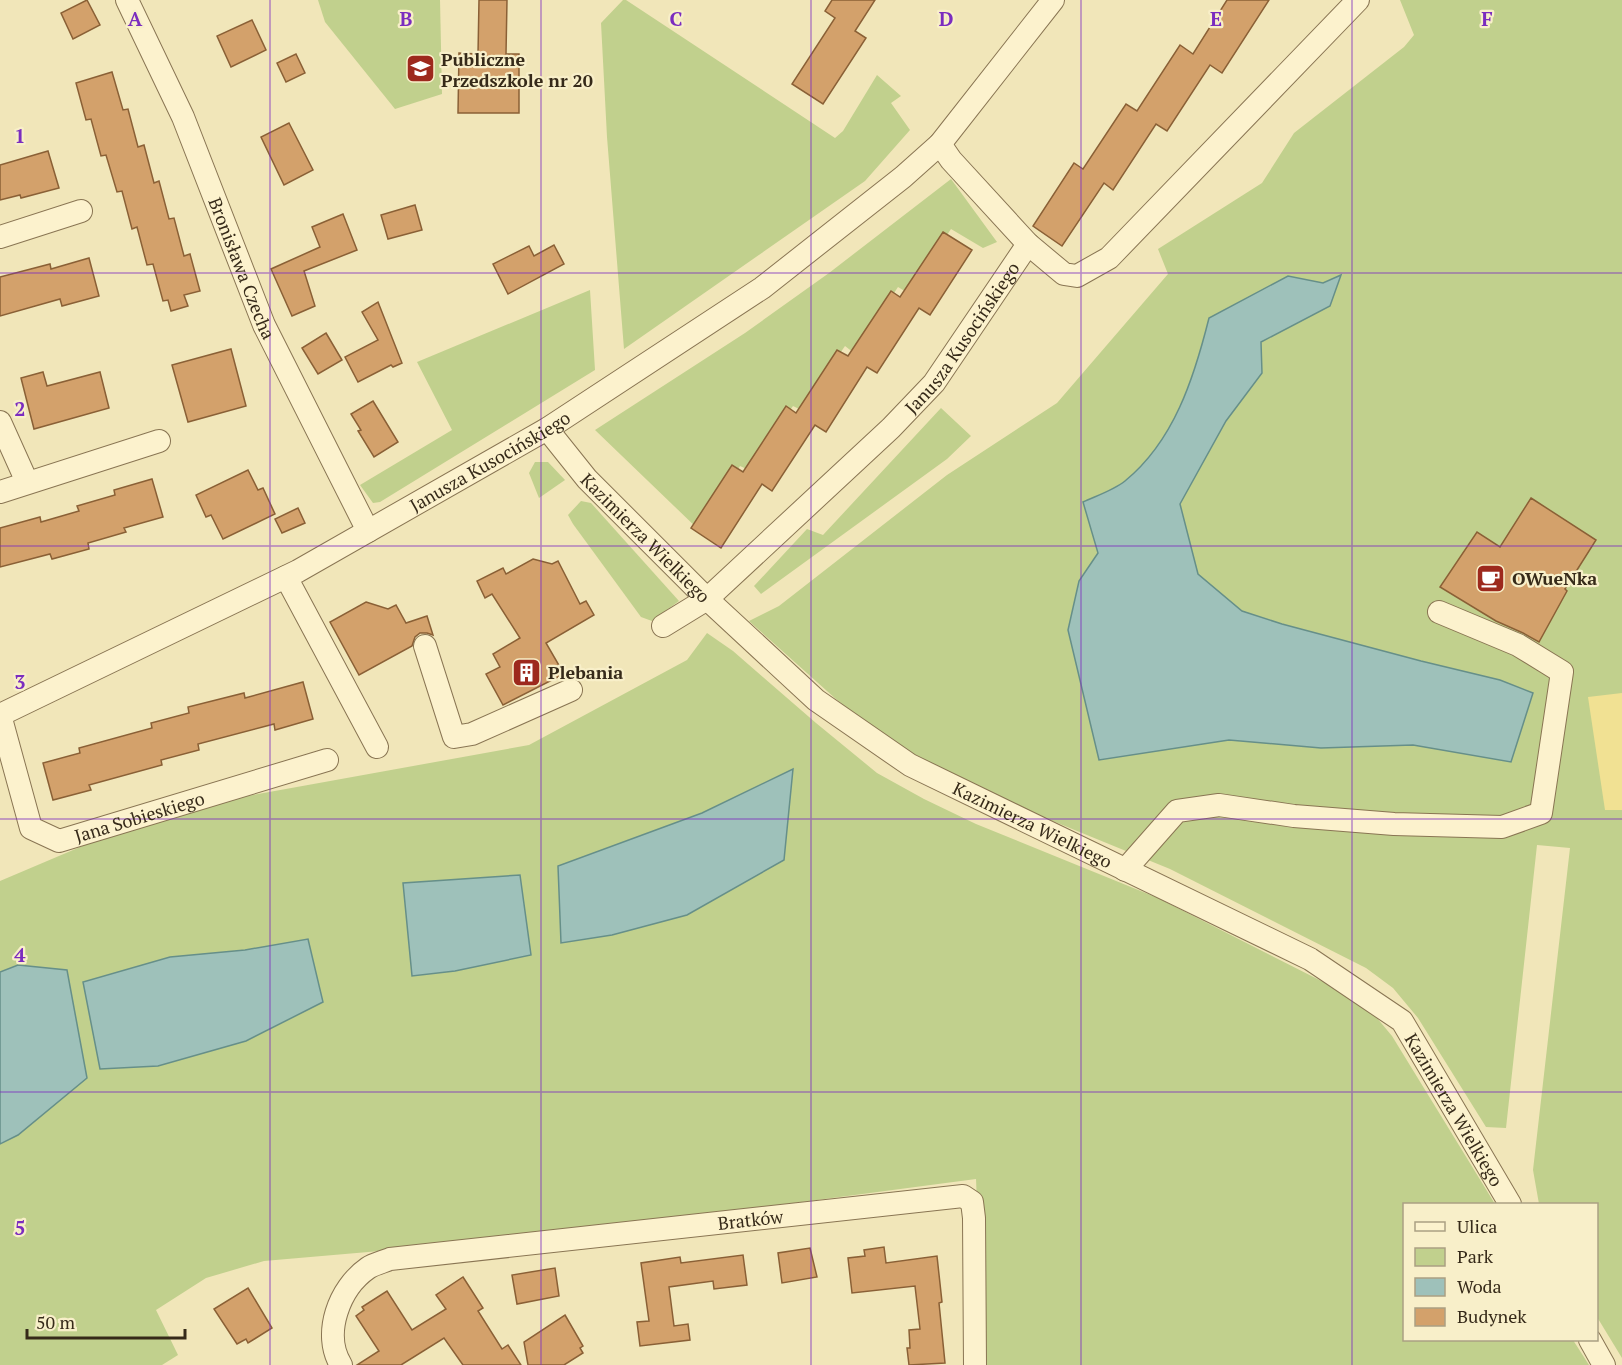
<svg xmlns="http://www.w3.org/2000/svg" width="1622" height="1365" font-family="'PT Serif',serif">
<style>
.green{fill:#c1d08d}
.sand{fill:#f1e193}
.water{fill:#9ec1ba;stroke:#668f89;stroke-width:1.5}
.building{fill:#d3a16b;stroke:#8a6036;stroke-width:1.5}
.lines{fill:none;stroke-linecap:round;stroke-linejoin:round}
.minor-casing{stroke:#897553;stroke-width:24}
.minor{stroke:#fcf2cd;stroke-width:22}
.grid{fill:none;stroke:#7b2cbf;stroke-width:1.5;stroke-opacity:0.55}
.labels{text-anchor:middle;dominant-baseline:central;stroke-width:4.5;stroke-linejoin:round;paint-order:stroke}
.poi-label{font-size:18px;font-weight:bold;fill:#362a19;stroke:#f8efc9;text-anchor:start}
.street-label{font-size:18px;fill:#362a19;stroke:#f8efc9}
.grid-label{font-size:20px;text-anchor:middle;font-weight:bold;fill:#7b2cbf;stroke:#f8efc9;stroke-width:4.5;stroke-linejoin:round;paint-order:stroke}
</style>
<rect width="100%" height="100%" fill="#f1e6b9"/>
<g class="green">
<path d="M318,0H440L442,94L395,109L325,22Z"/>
<path d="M623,0H626L835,138L843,131L877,75L901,96L891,103L910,130L865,181L624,349L607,137L601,23Z"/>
<path d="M1400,0H1622V1358L1597,1317L1596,1204H1539L1533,1170L1570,848L1537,845L1506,1128L1486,1127L1418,1018L1393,988L1366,968L1170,869L989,795L939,771L873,729L837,700L749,621L779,606L947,475L1057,403L1168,274L1158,249L1262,183L1294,133L1404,47L1414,35Z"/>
<path d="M951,179L997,242L983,248L951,229L908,293L898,287L854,353L845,346L801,410L793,406L749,470L740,466L700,531L595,430L745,333L829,273Z"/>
<path d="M590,290L595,370L380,502L373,503L360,485L452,430L417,362Z"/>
<path d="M941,408L971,436L947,459L761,594L754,586L807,529L823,535Z"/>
<path d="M535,462H548L565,480L539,498L529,473Z"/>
<path d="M581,501L591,503L679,601L652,621L641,617L573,524L568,515Z"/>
<path d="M707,633L733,651L816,723L877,773L924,799L976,824L1158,898L1349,995L1372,1012L1392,1036L1495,1204H1404V1340H1573L1589,1365H984L976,1179L520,1239L264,1261L206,1278L156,1310L178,1355L162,1365H0V881L165,811L529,745L687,660Z"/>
</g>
<path class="sand" d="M1622,693V810H1605L1588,697Z"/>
<g class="water">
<path d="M1341,275L1330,306L1261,342L1262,373L1226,421L1180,504L1198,574L1242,611L1282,624L1421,661L1500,680L1533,693L1511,762L1413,745L1321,748L1229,740L1099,760L1068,630L1079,581L1098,553L1083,502C1096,496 1114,490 1125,481C1174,441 1194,378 1209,318L1288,276L1323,283Z"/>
<path d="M793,769L784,860L687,915L612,935L561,943L558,866L702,813Z"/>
<path d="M520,875L531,955L455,971L412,976L403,883Z"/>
<path d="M308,939L323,1002L246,1041L158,1066L100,1069L83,982L170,957L245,950Z"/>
<path d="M18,965L67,970L87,1078L18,1135L0,1144V972Z"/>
</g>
<g class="building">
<path d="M87,0L100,25L73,39L61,13Z"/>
<path d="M479,0H507L506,54H519V113H458L459,53L478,54Z"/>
<path d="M832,0H875L855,31L866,38L823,104L792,84L835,18L825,11Z"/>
<path d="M1227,0H1269L1222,73L1210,65L1167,131L1156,124L1113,190L1104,183L1062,246L1033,226L1074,163L1083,169L1126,104L1137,111L1180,45L1193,54Z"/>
<path d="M252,20L266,50L231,67L217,36Z"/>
<path d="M296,54L305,73L286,82L277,63Z"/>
<path d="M112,72L123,110L128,109L138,147L144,145L154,183L159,181L169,219L174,218L184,256L190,254L200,291L184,295L188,306L171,311L168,300L163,301L153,264L147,265L137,227L132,229L122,191L117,192L106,155L101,156L91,119L86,120L76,83Z"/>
<path d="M289,123L313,170L284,185L261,137Z"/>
<path d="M48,151L59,188L21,198L20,195L0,200V165Z"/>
<path d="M415,205L422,230L388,239L381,215Z"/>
<path d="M343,214L357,250L304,271L315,306L292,316L271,269L320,247L312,227Z"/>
<path d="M943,232L972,250L930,315L919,308L877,373L867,367L826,432L815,425L772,491L762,484L721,548L691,528L732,465L743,472L786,406L796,413L837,350L848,356L891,291L900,297Z"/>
<path d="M554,245L564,264L508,294L493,264L529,246L534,256Z"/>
<path d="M89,258L99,296L62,306L60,299L0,316V277L50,264L51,269Z"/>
<path d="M378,302L402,363L393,367L391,365L358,382L345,357L378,340L362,312Z"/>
<path d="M326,333L342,360L318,374L302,348Z"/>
<path d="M231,349L246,406L188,422L172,365Z"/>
<path d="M43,372L47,386L100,372L109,408L34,429L21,378Z"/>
<path d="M373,401L398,442L374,457L358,431L361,430L351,414Z"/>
<path d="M248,470L258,490L263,488L275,514L223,539L211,515L206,517L196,495Z"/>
<path d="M152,479L163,517L124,528L126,532L88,543L89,549L52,559L50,554L0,567V528L40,517L41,522L79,511L77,506L115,495L114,490Z"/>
<path d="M1531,498L1596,540L1565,589L1567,591L1539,642L1523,633L1496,621L1440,587L1477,532L1500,547Z"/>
<path d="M298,508L305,523L282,533L275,519Z"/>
<path d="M533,559L552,564L558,561L580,604L586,601L594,615L546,643L564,674L503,705L486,674L500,667L493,654L520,638L492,594L485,598L477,581L503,568L506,574Z"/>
<path d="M366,602L388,609L396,605L406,623L427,616L433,635L427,633H420L415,637L412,646L359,675L330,622Z"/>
<path d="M303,682L313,719L275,730L274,724L198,744L199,750L161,760L162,765L89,785L91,790L53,800L43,763L80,753L79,748L152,728L151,723L189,713L188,707L244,693L245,698Z"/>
<path d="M884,1247L886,1263L937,1256L942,1302L939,1303L945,1363L909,1365L907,1348H910L909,1330L920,1329L915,1286L852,1293L848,1258L865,1256L864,1250Z"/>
<path d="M810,1248L817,1277L782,1283L778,1253Z"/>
<path d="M743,1255L747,1285L714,1289L713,1281L669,1287L674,1326L688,1324L690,1340L640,1346L637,1322L649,1321L641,1263L680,1257L681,1263Z"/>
<path d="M555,1268L559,1296L517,1304L512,1275Z"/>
<path d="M463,1277L483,1308L478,1311L502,1349L508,1345L521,1365H463L444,1338L401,1365H357L379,1351L356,1316L364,1310L362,1307L387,1291L412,1330L446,1309L436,1295Z"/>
<path d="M248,1288L272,1328L248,1343L246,1339L237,1344L214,1309Z"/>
<path d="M565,1315L583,1346L580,1348L583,1353L564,1365H528L524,1342Z"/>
</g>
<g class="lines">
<defs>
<g id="minor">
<path id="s1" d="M127,0L183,117L264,325L368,531"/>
<path d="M940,144L951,160L1028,244L1064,274L1077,276L1109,258L1358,0"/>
<path d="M0,237L81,211"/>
<path d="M0,422L27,482"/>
<path id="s2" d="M547,429L587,479L707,599L816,700L910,765L1310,959L1402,1021L1510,1204"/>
<path d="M0,492L159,441"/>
<path d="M286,577L377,747"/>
<path id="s3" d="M663,626L707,599L891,428L934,383L1028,244"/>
<path d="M425,646L454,737L472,734L571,690"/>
<path id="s4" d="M0,715L298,571L547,429L762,288L903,177L940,144L1053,0"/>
<path id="s5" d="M0,715L31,828L59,841L327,760"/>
<path d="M1125,870L1177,811L1219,805L1294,816L1394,824L1502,827L1541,813L1562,672L1518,645L1439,612"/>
<path d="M1590,1340L1604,1365"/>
<path id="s6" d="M341,1365C322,1334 339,1288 368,1268C374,1264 383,1262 390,1259L963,1196L972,1202L974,1218L975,1365"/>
</g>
</defs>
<use href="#minor" class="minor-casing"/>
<use href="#minor" class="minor"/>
</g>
<path class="grid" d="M270,0V1365M541,0V1365M811,0V1365M1081,0V1365M1352,0V1365M0,273H1622M0,546H1622M0,819H1622M0,1092H1622"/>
<defs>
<symbol id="school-square" viewBox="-11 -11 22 22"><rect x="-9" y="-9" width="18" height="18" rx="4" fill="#9d291d" stroke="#f8efc9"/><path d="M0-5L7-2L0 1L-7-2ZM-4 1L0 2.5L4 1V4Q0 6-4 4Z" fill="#fff"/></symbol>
<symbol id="cafe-square" viewBox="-11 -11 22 22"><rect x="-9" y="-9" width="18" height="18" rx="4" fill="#9d291d" stroke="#f8efc9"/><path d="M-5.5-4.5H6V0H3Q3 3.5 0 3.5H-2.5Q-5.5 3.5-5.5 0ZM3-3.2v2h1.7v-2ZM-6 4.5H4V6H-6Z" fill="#fff"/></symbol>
<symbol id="building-square" viewBox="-11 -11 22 22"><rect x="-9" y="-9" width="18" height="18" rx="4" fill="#9d291d" stroke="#f8efc9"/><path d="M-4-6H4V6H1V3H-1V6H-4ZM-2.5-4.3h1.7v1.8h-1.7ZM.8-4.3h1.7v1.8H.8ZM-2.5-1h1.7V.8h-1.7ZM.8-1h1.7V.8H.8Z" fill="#fff"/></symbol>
</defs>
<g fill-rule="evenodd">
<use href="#school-square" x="404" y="52" width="33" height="33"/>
<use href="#cafe-square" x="1474" y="562" width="33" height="33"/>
<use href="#building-square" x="510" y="656" width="33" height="33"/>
</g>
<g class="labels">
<g class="poi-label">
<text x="441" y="59">Publiczne<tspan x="441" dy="21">Przedszkole nr 20</tspan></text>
<text x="1512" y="578">OWueNka</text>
<text x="548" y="672">Plebania</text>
</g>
<g class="street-label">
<text stroke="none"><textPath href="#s1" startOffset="292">Bronisława Czecha</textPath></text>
<text stroke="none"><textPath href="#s3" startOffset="418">Janusza Kusocińskiego</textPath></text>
<text stroke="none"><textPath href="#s4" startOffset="552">Janusza Kusocińskiego</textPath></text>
<text stroke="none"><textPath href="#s2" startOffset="147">Kazimierza Wielkiego</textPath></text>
<text stroke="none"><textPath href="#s5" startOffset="232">Jana Sobieskiego</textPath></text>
<text stroke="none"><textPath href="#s2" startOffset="633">Kazimierza Wielkiego</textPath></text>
<text stroke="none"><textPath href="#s2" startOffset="1155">Kazimierza Wielkiego</textPath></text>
<text stroke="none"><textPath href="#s6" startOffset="496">Bratków</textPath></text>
</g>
</g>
<g class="grid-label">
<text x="135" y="26">A</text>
<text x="406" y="26">B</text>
<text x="676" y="26">C</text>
<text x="946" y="26">D</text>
<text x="1216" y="26">E</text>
<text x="1487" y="26">F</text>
<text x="20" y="143">1</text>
<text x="20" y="416">2</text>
<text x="20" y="689">3</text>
<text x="20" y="962">4</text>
<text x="20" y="1235">5</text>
</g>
<rect x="1403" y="1203" width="195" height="138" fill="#f8efc9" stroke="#aaa083" stroke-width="1.5"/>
<rect x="1415" y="1222" width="30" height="9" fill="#fcf2cd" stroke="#aaa083" stroke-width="1.5"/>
<text x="1457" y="1233" font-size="18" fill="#362a19">Ulica</text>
<rect x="1415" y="1248" width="30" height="18" fill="#c1d08d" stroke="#aaa083" stroke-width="1.5"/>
<text x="1457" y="1263" font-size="18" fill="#362a19">Park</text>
<rect x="1415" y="1278" width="30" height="18" fill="#9ec1ba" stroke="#aaa083" stroke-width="1.5"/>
<text x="1457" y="1293" font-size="18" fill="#362a19">Woda</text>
<rect x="1415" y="1308" width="30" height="18" fill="#d3a16b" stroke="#aaa083" stroke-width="1.5"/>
<text x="1457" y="1323" font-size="18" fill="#362a19">Budynek</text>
<path d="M27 1329v9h158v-9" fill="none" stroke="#362a19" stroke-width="3"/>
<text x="36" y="1329" font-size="18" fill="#362a19" stroke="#f8efc9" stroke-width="4.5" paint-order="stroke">50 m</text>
</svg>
